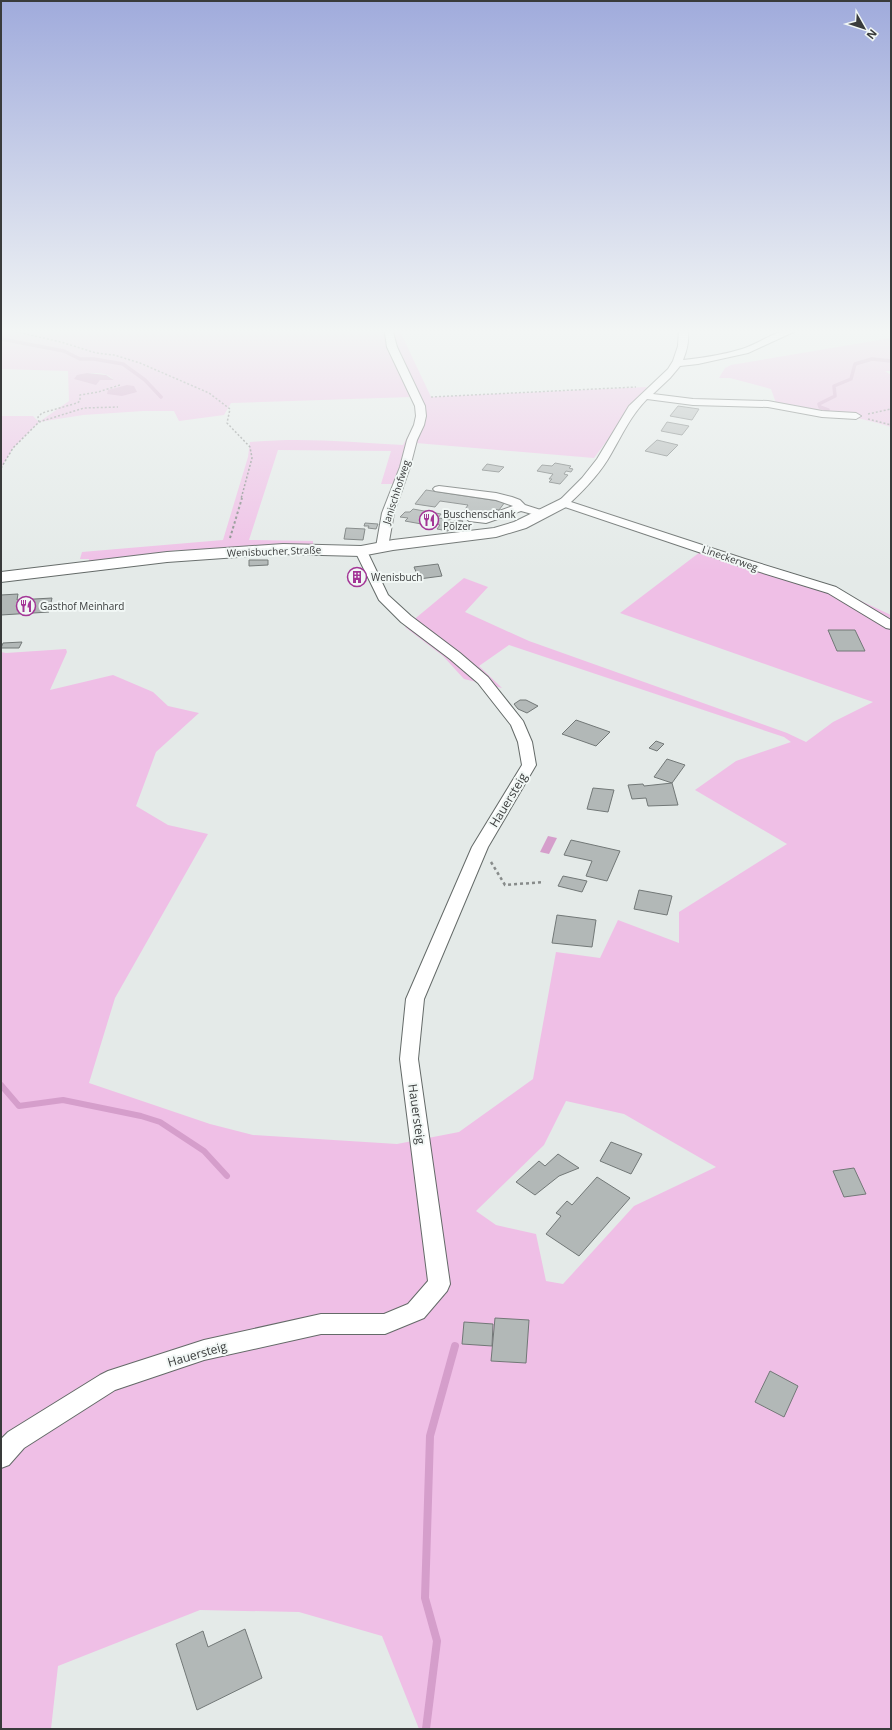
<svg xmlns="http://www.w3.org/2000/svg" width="892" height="1730" font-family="'Open Sans',sans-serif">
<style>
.green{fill:#efbfe6;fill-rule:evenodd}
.water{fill:#d59ecb}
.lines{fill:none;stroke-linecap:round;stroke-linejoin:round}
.stream-far2{stroke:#d59ecb;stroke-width:3.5}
.stream-far1{stroke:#d59ecb;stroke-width:6}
.stream{stroke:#d59ecb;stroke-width:8}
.building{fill:#b2b8b7;stroke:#727877}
.street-casing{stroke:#646a68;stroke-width:2}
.secondary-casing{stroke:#646a68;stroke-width:2}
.path-far2{stroke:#878b8a;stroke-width:1.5;stroke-dasharray:2 2;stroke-linecap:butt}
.path-far1{stroke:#878b8a;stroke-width:2;stroke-dasharray:2.5 2.5;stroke-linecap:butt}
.path{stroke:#878b8a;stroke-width:2.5;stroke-dasharray:3 3;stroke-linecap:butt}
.street{fill:#fff;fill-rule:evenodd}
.secondary{fill:#fff;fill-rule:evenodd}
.labels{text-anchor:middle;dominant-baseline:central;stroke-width:4;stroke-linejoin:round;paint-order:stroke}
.far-street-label{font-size:10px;fill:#393b3b;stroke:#f1f7f5}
.far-poi-label{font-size:10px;fill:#393b3b;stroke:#f1f7f5;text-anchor:start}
.street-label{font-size:12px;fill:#393b3b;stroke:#f1f7f5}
</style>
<rect width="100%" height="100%" fill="#e4eae8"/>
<g class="green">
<path d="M1,329H399L431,397L647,387L594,458L416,443L399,484H381L391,451L278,450L249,540L313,541V545L218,551L179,550L89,561V559H80L82,552L223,540L248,457L250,442C301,437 352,442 403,445L419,416L411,397L231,403L224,415L179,421L174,411H143L83,415L39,422L13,448L1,468V416H33L39,422L69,401L68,371L1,369ZM87,373C95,373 108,372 114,380H100C92,387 83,381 75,377Z"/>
<path d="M891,338V371H885L891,375V427C853,415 815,411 776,403L771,389L730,378H719L725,368L731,365Z"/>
<path d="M704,549L818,581L891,615V1729H419L382,1636L299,1612L200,1610L58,1666L51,1729H1V652L6,653L66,649L67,652L50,690L113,675L153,692L168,706L199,713L156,752L136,806L168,825L208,834L115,998L89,1083L210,1124L253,1135L397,1144L459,1132L533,1079L556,952L600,958L618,920L679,943V912L787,844L695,790L736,761L791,742L784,737L509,645L479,666L502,688L464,679L443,656L405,627L464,578L488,587L465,612L529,641L787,733L806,742L833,722L873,702L620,613ZM566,1101L624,1114L716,1167L634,1206L563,1284L546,1281L536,1234L496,1225L476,1211L544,1145Z"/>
</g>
<g class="water">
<path d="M87,373L106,375L114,380H100L96,385L74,379L77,375Z"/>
<path d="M127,385L134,386L137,392L122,396L107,394L108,390Z"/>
<path d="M548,836L557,838L549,854L540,852Z"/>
</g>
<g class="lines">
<g class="stream-far2">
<path d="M1,339L64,351L80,359H94L123,364L145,380L161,397"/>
<path d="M828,410L820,407L819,404L835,396L834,386L851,379L855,364L872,359L891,361"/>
</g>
<path class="stream-far1" d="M1,1085L19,1106L63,1100L141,1116L160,1122L204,1151L227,1176"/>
<path class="stream" d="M426,1729L437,1641L425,1598L430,1436L455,1346"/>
</g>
<g class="building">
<path d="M678,406L699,409L692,420L670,416Z"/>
<path d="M667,422L689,426L682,435L661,431Z"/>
<path d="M657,440L678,445L667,456L645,451Z"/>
<path d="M555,463L571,466L569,468L573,469L571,472L566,471L564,474L568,475L560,484L549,482L552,479H549L553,474L537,471L542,465L552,466Z"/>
<path d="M487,464L504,467L499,472L482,470Z"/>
<path d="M426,490L505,502L499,510L494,509L491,513L479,511L475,517L461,515L468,505L440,501L435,507L415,504Z"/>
<path d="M413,509L441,514L438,518L463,521L458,527L452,526L448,531L437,529L440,525L429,523L427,525L405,521L408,518L400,517L405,512H410Z"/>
<path d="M365,523L378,524L376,529L368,528L369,526H364Z"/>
<path d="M346,528L365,529L363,540L344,539Z"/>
<path d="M249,560H268V565L249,566Z"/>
<path d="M438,564L442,576L419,579L414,567Z"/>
<path d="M18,594L17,600L52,598L49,612L1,615V595Z"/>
<path d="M828,630H855L865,651H837Z"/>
<path d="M22,642L19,648H1L3,643Z"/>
<path d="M520,700H526L538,706L527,713L518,709L514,704Z"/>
<path d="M576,720L610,732L596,746L562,734Z"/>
<path d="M656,741L664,744L657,751L649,748Z"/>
<path d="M667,759L685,765L672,783L654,777Z"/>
<path d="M672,783L678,805L648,806L646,798L632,799L628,785L643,784L644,786Z"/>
<path d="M593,788L614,790L608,812L587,809Z"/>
<path d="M571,840L620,851L607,881L586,876L592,861L564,855Z"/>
<path d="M563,876L587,881L582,892L558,886Z"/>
<path d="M639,890L672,896L667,915L634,909Z"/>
<path d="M557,915L596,920L592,947L552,943Z"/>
<path d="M611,1142L642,1154L631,1174L600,1161Z"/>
<path d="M558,1154L579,1168L559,1176L535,1195L516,1182L539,1161L545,1166Z"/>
<path d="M854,1168L866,1194L844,1197L833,1171Z"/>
<path d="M597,1177L630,1198L579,1256L546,1234L561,1216L556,1213L567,1201L572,1205Z"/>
<path d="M495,1318L529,1320L526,1363L491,1361Z"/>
<path d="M464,1322L493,1324L492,1346L462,1344Z"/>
<path d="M770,1371L798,1386L784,1417L755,1402Z"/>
<path d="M245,1629L262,1678L197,1710L176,1644L203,1631L208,1647Z"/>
</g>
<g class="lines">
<defs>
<g id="street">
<path d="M380,329H390L393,332L397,347L425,406L426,416L424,425L417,440L410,467L394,513L388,547L386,549H378L376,547L382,513L400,467L407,440L414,425L416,416L415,406L387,347L385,333Z"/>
<path d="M679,329H687C690,339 687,350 683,360C702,358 723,355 742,349C761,343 780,327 800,329L748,353L698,364L680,366L670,378L653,394L693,399L768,401L822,411L856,413L861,416L856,419L822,417L768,407L693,405L647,399C631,415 622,435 611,454C601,472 586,488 571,502L745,559L836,587L891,620V629L886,628L828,593L737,565L559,505L557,503L582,478L597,459L629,406L668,369L673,361L678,346Z"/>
<path d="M439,486L496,493L512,497L520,500L525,505L547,512L549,514L543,517L521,511L486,523L469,521L467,519L469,517L485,516L513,506L496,500L435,491L433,489L435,487Z"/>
<path d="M361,547L365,548L367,551L388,595L411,616L460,653L488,677L523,721L532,742L536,765L488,847L424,999L418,1059L450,1284L447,1291L424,1318L385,1334H321L204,1360L115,1390L24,1448L9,1465L1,1468V1439L8,1432L100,1375L108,1371L204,1340L321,1314H384L408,1304L428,1281L400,1059L406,999L472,847L522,765L518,742L511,725L478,683L450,659L401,622L379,600L355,551L357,548Z"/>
</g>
<path id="secondary" d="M563,498L568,500L571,503L568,506L526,528L496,537L393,550L361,556L283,554L167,562L1,582V572L167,552L283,544L361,546L393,540L494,528L514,522Z"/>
</defs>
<use href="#street" class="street-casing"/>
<use href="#secondary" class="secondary-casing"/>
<g class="path-far2">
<path d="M4,329L61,342L96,353L114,355L140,363L209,393L230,409L227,423L250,447L252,458L241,499"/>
<path d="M431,397L636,387"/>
<path d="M868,414L891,409"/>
<path d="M868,419L891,425"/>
<path d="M39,422L38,417L42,413L77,403L80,401V395L98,392L120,385"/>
<path d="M1,468L13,448L39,422L84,408L118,407"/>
</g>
<path class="path-far1" d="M230,538L242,498"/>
<path class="path" d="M491,862L505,885L544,882"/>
<use href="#street" class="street"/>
<use href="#secondary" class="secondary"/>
</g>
<linearGradient id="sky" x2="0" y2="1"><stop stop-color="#a0abdc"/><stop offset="0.58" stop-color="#f3f6f5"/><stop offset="1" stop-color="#f3f6f5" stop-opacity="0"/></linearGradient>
<rect width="892" height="571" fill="url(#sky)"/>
<defs>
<symbol id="restaurant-ring" viewBox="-11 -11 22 22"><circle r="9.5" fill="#f1f7f5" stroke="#a33696" stroke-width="1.5"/><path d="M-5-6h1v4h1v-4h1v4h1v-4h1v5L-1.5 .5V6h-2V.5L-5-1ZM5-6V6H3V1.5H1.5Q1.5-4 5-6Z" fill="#a33696"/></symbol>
<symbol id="building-ring" viewBox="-11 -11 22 22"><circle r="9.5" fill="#f1f7f5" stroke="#a33696" stroke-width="1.5"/><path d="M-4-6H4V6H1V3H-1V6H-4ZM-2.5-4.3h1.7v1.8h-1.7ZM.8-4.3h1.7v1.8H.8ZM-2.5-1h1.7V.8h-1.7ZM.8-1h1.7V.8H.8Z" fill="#a33696"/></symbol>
</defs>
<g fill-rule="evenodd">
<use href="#restaurant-ring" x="418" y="509" width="22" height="22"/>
<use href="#building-ring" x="346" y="566" width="22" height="22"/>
<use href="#restaurant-ring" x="15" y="595" width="22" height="22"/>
</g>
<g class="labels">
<g class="far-street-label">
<text transform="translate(396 492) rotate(-72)">Janischhofweg</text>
<text transform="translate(274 551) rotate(-2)">Wenisbucher Straße</text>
<text transform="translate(730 558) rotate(19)">Lineckerweg</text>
</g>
<g class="far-poi-label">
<text x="443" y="514">Buschenschank<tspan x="443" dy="12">Pölzer</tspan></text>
<text x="371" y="577">Wenisbuch</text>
<text x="40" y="606">Gasthof Meinhard</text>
</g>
<g class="street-label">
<text transform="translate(508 800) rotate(-59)">Hauersteig</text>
<text transform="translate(417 1114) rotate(82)">Hauersteig</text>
<text transform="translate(197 1354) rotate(-16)">Hauersteig</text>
</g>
</g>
<rect width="892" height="1730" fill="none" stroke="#393b3b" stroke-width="4"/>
<g transform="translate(864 28) rotate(129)" stroke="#f1f7f5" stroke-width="3" paint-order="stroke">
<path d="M0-3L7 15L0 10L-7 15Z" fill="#393b3b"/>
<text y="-6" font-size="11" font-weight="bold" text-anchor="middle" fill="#393b3b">N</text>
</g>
</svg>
